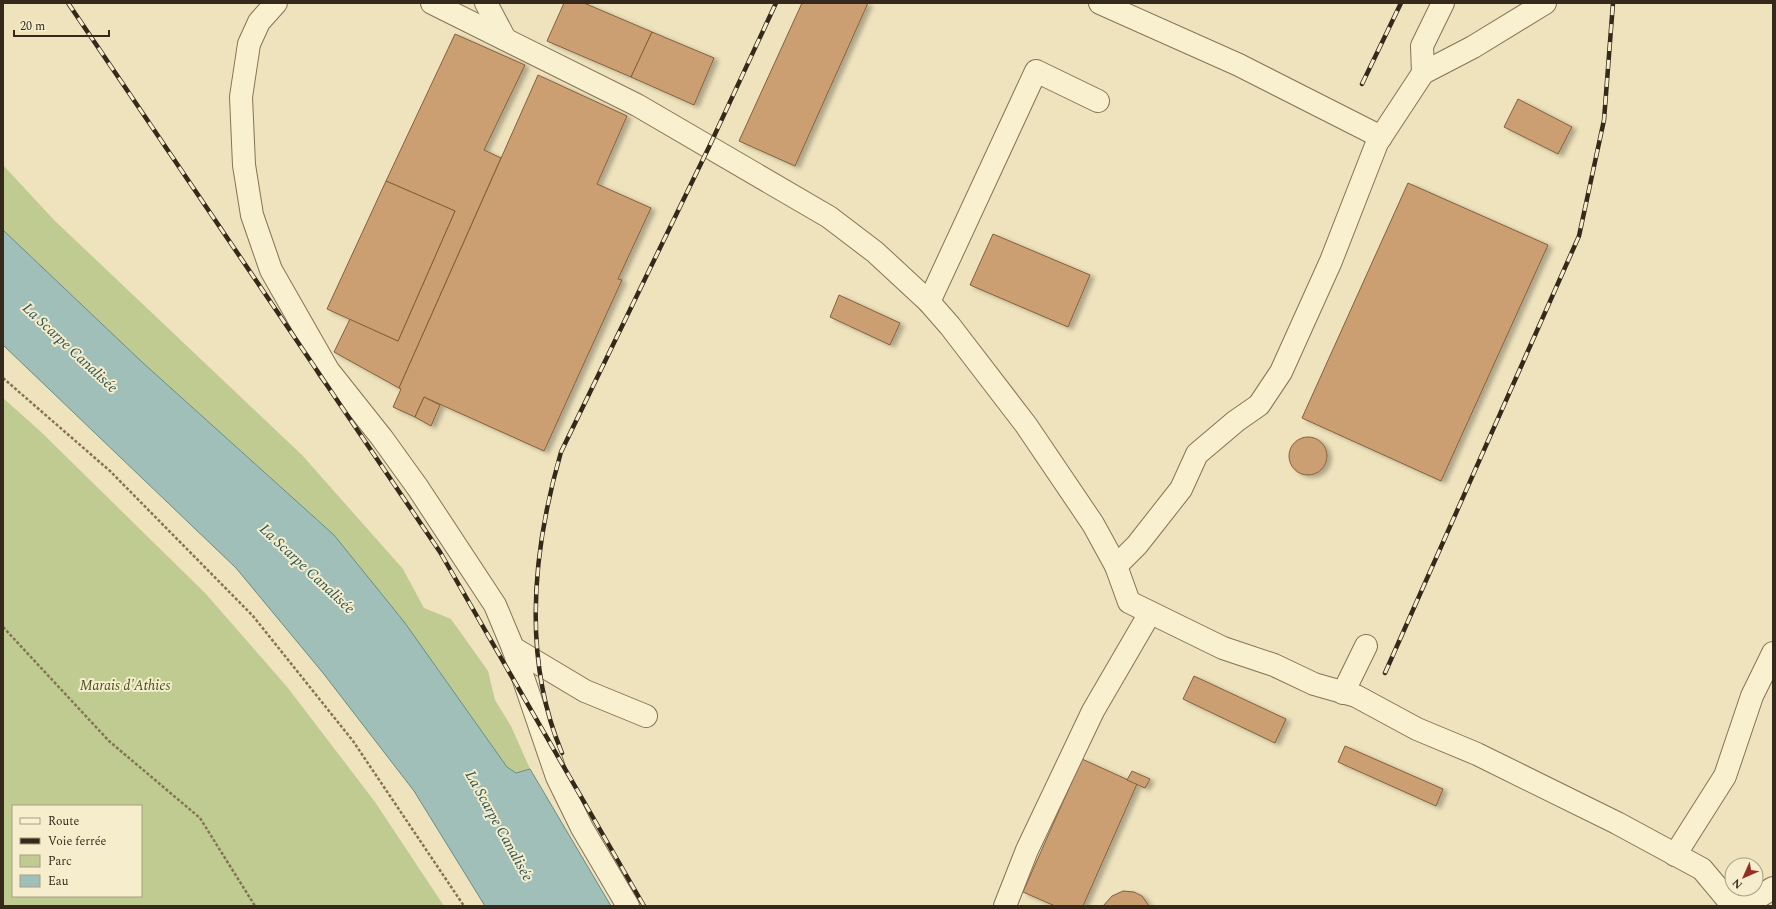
<svg xmlns="http://www.w3.org/2000/svg" width="1776" height="909" font-family="Spectral,serif">
<style>
.green{fill:#bfcb91;fill-rule:evenodd}
.water{fill:#a0bfb8;stroke:#688c86}
.building{fill:#cc9f72;stroke:#845f3c;filter:url(#shadow)}
.lines{fill:none;stroke-linecap:round;stroke-linejoin:round}
.minor-casing{stroke:#857356;stroke-width:24}
.path{stroke:#857356;stroke-width:2.5;stroke-dasharray:3 2;stroke-linecap:butt}
.minor{stroke:#f9f0cf;stroke-width:22}
.rail-casing{stroke:#34291b;stroke-width:4.5}
.rail{stroke:#f5edcc;stroke-width:3;stroke-dasharray:9;stroke-linecap:butt}
.labels{text-anchor:middle;dominant-baseline:central;stroke-width:4;stroke-linejoin:round;paint-order:stroke}
.park-label{font-size:14px;font-style:italic;fill:#415121;stroke:#f5edcc}
.water-label{font-size:15px;font-style:italic;fill:#2a5354;stroke:#f5edcc}
</style>
<defs>
<filter id="shadow"><feDropShadow dx="4.5" dy="2.5" stdDeviation="2" flood-color="#0004"/></filter>
</defs>
<rect width="100%" height="100%" fill="#eee3bd"/>
<g class="green">
<path d="M3,165L54,220L302,455L403,569L424,608L451,619L488,671L495,700L511,726L530,769L516,773L507,767L405,623L334,535L142,362L3,230Z"/>
<path d="M3,398L40,431L205,593L288,688L375,802L444,906H3ZM13,806H141V896H13Z"/>
</g>
<path class="water" d="M3,230L142,362L334,535L405,623L507,767L516,773L530,769L611,906H485L414,791L323,673L236,568L3,345Z"/>
<g class="building">
<path d="M564,3H584L652,32L631,77L547,41Z"/>
<path d="M802,3H868L795,166L739,141Z"/>
<path d="M652,32L714,58L694,105L631,77Z"/>
<path d="M455,34L525,65L484,150L501,158L399,388L334,352L350,319L398,341L455,211L386,181Z"/>
<path d="M538,75L627,116L597,184L651,208L618,279L622,280L544,451L424,397L415,417L393,407L401,389L399,388Z"/>
<path d="M1518,99L1572,127L1558,154L1504,127Z"/>
<path d="M386,181L455,211L398,341L327,309Z"/>
<path d="M1408,183L1548,245L1441,481L1302,418Z"/>
<path d="M993,234L1090,275L1068,327L970,285Z"/>
<path d="M839,295L900,323L890,345L830,317Z"/>
<path d="M424,397L440,405L431,426L415,417Z"/>
<circle cx="1308" cy="456" r="19"/>
<path d="M1194,676L1286,719L1275,743L1183,699Z"/>
<path d="M1345,746L1443,789L1436,806L1338,762Z"/>
<path d="M1082,759L1137,784L1083,906H1055L1023,892Z"/>
<path d="M1132,771L1150,779L1145,788L1127,780Z"/>
<path d="M1123,891L1134,892L1142,896L1149,906H1103L1112,896Z"/>
</g>
<g class="lines">
<defs>
<g id="minor">
<path d="M276,3L259,22L249,44L241,97L244,165L252,215L271,270L328,370L382,438L418,488L495,605L513,648L557,777L582,828L628,906"/>
<path d="M432,3L637,105L829,217L875,252L929,302L950,326L1026,425L1093,524L1116,566L1129,602L1223,648L1274,665L1314,684L1356,696L1417,729L1477,754L1617,823L1702,869L1733,906"/>
<path d="M486,3L505,39"/>
<path d="M1100,3L1239,65L1381,137"/>
<path d="M1423,73L1422,46L1443,3"/>
<path d="M929,302L1036,71L1098,101"/>
<path d="M1116,566L1137,545L1181,489L1197,454L1236,421L1259,405L1281,372L1331,261L1377,143L1423,73L1473,47L1545,3"/>
<path d="M513,648L585,691L646,716"/>
<path d="M1343,693L1366,646"/>
<path d="M1675,855L1725,776L1752,696L1773,653"/>
<path d="M1005,906L1027,850L1093,711L1150,613"/>
<path d="M1744,906L1773,888"/>
</g>
</defs>
<use href="#minor" class="minor-casing"/>
<g class="path">
<path d="M3,378L110,471L253,616L353,741L464,906"/>
<path d="M3,627L109,741L200,818L255,906"/>
</g>
<use href="#minor" class="minor"/>
<defs>
<g id="rail">
<path d="M68,3L440,552L644,906"/>
<path d="M1362,84L1401,3"/>
<path d="M1385,673L1579,236L1604,120L1613,3"/>
<path d="M562,753C522,658 533,549 561,452L709,147L776,3"/>
</g>
</defs>
<use href="#rail" class="rail-casing"/>
<use href="#rail" class="rail"/>
</g>
<g class="labels">
<g class="park-label">
<text x="125" y="685">Marais d'Athies</text>
</g>
<g class="water-label">
<text transform="translate(70 348) rotate(43)">La Scarpe Canalisée</text>
<text transform="translate(307 569) rotate(43)">La Scarpe Canalisée</text>
<text transform="translate(499 826) rotate(61)">La Scarpe Canalisée</text>
</g>
</g>
<rect width="1776" height="909" fill="none" stroke="#34291b" stroke-width="8"/>
<rect x="12" y="805" width="130" height="92" fill="#f5edcc" stroke="#a89f85"/>
<rect x="20" y="818" width="20" height="6" fill="#f9f0cf" stroke="#a89f85"/>
<text x="48" y="825" font-size="12" fill="#34291b">Route</text>
<rect x="20" y="838" width="20" height="6" fill="#34291b" stroke="#a89f85"/>
<text x="48" y="845" font-size="12" fill="#34291b">Voie ferrée</text>
<rect x="20" y="855" width="20" height="12" fill="#bfcb91" stroke="#a89f85"/>
<text x="48" y="865" font-size="12" fill="#34291b">Parc</text>
<rect x="20" y="875" width="20" height="12" fill="#a0bfb8" stroke="#a89f85"/>
<text x="48" y="885" font-size="12" fill="#34291b">Eau</text>
<g transform="translate(1744 877) rotate(225)"><circle r="19" fill="#f5edcc" stroke="#a89f85"/>
<path d="M0-3L7 15L0 10L-7 15Z" fill="#942f26"/>
<text y="-6" font-size="11" font-weight="bold" text-anchor="middle" fill="#34291b">N</text>
</g>
<path d="M14 30v6h95v-6" fill="none" stroke="#34291b" stroke-width="2"/>
<text x="20" y="30" font-size="12" fill="#34291b" stroke="#f5edcc" stroke-width="3" paint-order="stroke">20 m</text>
</svg>
